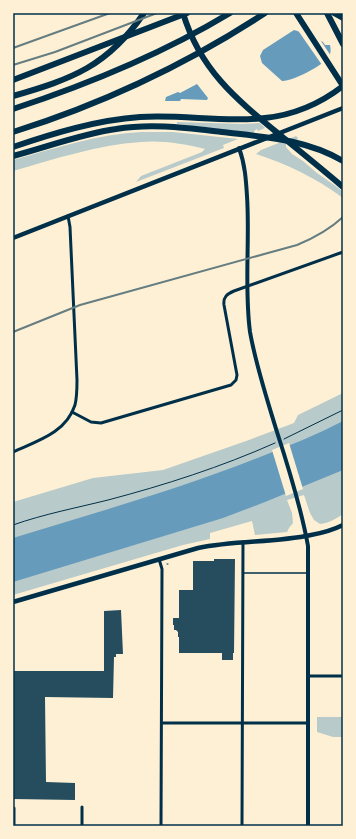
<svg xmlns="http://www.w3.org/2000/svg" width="356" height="839" font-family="'Archivo Narrow',sans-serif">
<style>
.green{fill:#b9caca}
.water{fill:#669bbc}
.pier{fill:#fdf0d5}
.building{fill:#264d5e}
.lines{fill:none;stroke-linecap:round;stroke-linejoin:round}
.path{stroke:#003049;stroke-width:1}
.service{stroke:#003049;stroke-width:1.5}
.minor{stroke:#003049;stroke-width:3}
.tertiary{stroke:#003049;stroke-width:4}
.secondary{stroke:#003049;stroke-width:4.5}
.motorway{stroke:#003049;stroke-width:6}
.rail{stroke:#657d81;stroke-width:2}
.neatline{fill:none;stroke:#003049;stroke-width:1.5}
</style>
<rect width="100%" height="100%" fill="#fdf0d5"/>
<g class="green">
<path d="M177,122L242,124L260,123L265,128L258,131L257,129L254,131V133L177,124Z"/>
<path d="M142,132H173L238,139L223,145L224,148L136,182L141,176L202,152L205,149C185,144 162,140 141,142C97,145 55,159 13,171V160C56,148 98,134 142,132Z"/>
<path d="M296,136L298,138V139L286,144V147L292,154L303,161L317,173L337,187L343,192V198C316,178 287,164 256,154L261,150Z"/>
<path d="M343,393V514C336,519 329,523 320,524L314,520L310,513L304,495L287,500L292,513L293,523L289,528L287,532L255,535L252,521L210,533V539L183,545L13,595V502L93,478L163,470L249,440L294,423L298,415Z"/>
<path d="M317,717H343V737H333L317,732Z"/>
</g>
<g class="water">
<path d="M294,30L304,33L323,42L325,45H330C331,50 331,54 328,58C322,66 291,82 282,81L262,63L260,56L263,50Z"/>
<path d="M197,84L208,98L207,100L181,99L180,101H165L166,97L178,92L180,93Z"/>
<path d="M343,421V470L265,502L223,518L13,582V538C98,512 183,488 265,455C291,445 318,434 343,421Z"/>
</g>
<g class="pier">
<path d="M297,29L305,31L319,38L331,56L329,59L325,63L322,65Z"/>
<path d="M289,443L303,489L286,496L272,450Z"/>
</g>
<g class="building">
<path d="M214,559H235L234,653H233V660H222V653H179V637H178V632L176,630H174V625H173V618H179V590H193V561H214Z"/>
<path d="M121,610L123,654H116V657H114L113,698L45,697L46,782L75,783V800L13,799V671H104V611Z"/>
</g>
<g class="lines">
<g class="path">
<path d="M284,439L343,410"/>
<path d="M13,525C44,514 76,508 108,500C165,485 221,467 275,443"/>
<path d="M167,564H168"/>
</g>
<path class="service" d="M243,573H307"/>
<g class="minor">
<path d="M72,412L91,422L101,423L231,385L236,380L237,375L224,305C223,297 227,294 234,291L343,252"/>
<path d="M13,452C37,441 66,433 75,405C77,397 77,388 77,380L70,227L68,216"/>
<path d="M159,559L162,569L161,826"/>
<path d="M308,676H343"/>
<path d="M162,723H308"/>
<path d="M14,808V826"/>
<path d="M82,826V807"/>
<path d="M242,826L243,542"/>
</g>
<path class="tertiary" d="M239,148C245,164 246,180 247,196C250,241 244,287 250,332C256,366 267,399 277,432C289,469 301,507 308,546V826"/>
<g class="secondary">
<path d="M13,238L343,108"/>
<path d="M13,602L198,548C236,540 274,543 311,535C322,533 333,530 343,525"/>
</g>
<g class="motorway">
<path d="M183,13C200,70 236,99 280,135C301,152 322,169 343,187"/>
<path d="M296,13L343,86"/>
<path d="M327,13L343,44"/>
<path d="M334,13L343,18"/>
<path d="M13,80L187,13"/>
<path d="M13,96C72,79 108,66 144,13"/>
<path d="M13,109C89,84 162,54 230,13"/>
<path d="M13,132C102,104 187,64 265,13"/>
<path d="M13,147C54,133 97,120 140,117C182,114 224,123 265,118C293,115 321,103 343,86"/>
<path d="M13,156C47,147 81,134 116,129C152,123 187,128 222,132C264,137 306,139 343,161"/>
</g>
<g class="rail">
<path d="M13,48L110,13"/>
<path d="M13,65L55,52L157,13"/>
<path d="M13,332L80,305L297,245C314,238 330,229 343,217"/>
</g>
</g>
<rect width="356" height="839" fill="none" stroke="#fdf0d5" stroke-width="28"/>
<rect x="14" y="14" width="328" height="811" class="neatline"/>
</svg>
